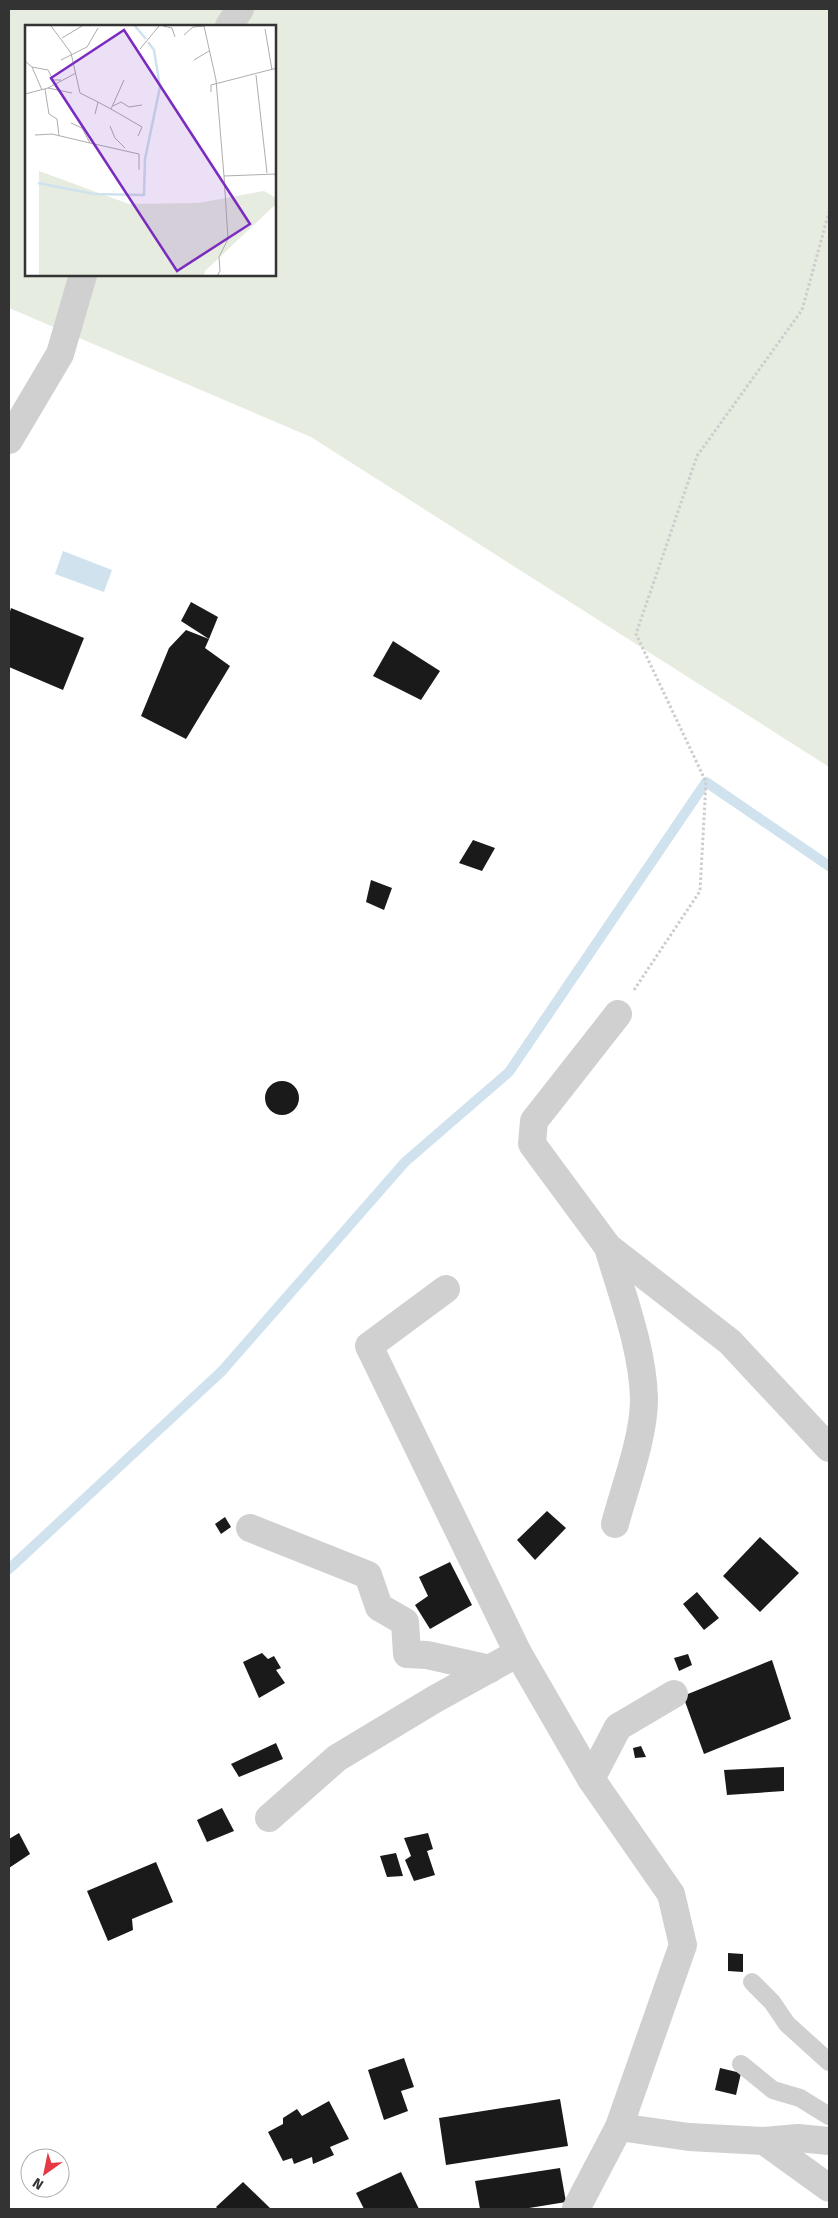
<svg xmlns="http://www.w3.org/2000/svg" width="838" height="2218" font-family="'Fira Sans',sans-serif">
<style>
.green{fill:#e6ecdf;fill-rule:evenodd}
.water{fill:#cfe2ee}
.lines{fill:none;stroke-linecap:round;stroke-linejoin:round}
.stream{stroke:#cfe2ee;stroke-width:10}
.building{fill:#1a1a1a}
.path{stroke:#cdcdcd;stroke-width:3;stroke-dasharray:2.5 2.5;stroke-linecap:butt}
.lane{stroke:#d0d0d0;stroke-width:18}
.street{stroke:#d0d0d0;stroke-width:28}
.inset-river{fill:none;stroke:#cfe2ee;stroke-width:2.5}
.inset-road{fill:none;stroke:#adadad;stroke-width:1}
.view{fill:#7b2cbf;fill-opacity:0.15;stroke:#7b2cbf;stroke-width:2.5}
.inset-edge{fill:none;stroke:#333;stroke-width:2.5}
</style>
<rect width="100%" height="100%" fill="#fff"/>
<path class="green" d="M9,9H829V767L311,437L9,308ZM26,26H275V275H26Z"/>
<path class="water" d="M63,551L112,570L104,592L55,574Z"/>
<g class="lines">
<path class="stream" d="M9,1569L222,1371L405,1162L509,1072L706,782L829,866"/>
</g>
<g class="building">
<path d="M191,602L218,617L209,639L181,621Z"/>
<path d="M11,608L84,638L63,690L9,667V615Z"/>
<path d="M186,630L209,639L205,648L230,666L186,739L141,716L169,648Z"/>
<path d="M393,641L440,671L421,700L373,676Z"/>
<path d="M473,840L495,848L482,871L459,863Z"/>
<path d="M371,880L392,888L384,910L366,902Z"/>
<circle cx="282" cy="1098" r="17"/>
<path d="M547,1511L566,1528L535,1560L517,1540Z"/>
<path d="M225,1517L231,1527L221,1534L215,1524Z"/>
<path d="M760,1537L799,1573L760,1612L723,1576Z"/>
<path d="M450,1562L472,1605L430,1629L415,1605L428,1596L419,1577Z"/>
<path d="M697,1592L719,1618L704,1630L683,1604Z"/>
<path d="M262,1653L268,1659L274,1656L281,1668L276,1670L285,1683L259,1698L243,1662Z"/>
<path d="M688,1654L692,1665L679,1671L674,1658Z"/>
<path d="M772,1660L791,1719L704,1754L683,1696Z"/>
<path d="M276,1743L283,1759L239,1777L231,1764Z"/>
<path d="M641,1746L646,1757L635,1758L633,1748Z"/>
<path d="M784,1767V1791L727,1795L724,1770Z"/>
<path d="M222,1808L234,1831L207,1842L197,1820Z"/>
<path d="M19,1833L30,1854L9,1868V1839Z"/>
<path d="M428,1833L433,1849L427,1851L435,1875L414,1881L405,1860L411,1856L404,1838Z"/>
<path d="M396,1853L403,1876L387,1877L380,1856Z"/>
<path d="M156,1862L173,1902L132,1919L133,1930L108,1941L87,1891Z"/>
<path d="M728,1953L743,1954V1972L728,1971Z"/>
<path d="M404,2058L414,2087L401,2091L408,2111L384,2120L368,2070Z"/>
<path d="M720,2068L741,2073L736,2095L715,2090Z"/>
<path d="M560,2099L568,2146L446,2165L439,2118Z"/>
<path d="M329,2101L349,2139L330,2147L334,2155L313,2164L312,2157L294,2164L292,2158L283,2161L268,2132L283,2124V2118L297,2109L302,2116Z"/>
<path d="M560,2168L566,2202L523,2209H480L475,2181Z"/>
<path d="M401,2172L419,2209H364L356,2193Z"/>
<path d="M243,2182L271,2209H218L216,2207Z"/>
</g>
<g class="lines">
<path class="path" d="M634,990L700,891L706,782L636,634L697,456L802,310L829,212"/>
<g class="lane">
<path d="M752,1982L772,2002L787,2024L829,2062"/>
<path d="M741,2064L773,2090L800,2098L829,2116"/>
</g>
<g class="street">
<path d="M229,26L240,9"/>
<path d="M9,440L60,354L83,275"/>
<path d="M618,1014L534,1121L532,1144L608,1247L730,1342L829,1448"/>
<path d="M608,1247C622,1295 643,1349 644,1399C644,1438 625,1486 615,1524"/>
<path d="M446,1289L369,1346L518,1653"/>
<path d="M250,1528L368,1575L379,1607L405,1622L407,1654L427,1655L490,1669"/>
<path d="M269,1818L337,1758L435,1699L518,1653L591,1779"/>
<path d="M619,2127L689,2137L764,2141L798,2138L829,2141"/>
<path d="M764,2141L829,2188"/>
<path d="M576,2209L619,2127L683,1945L671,1894L591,1779L618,1727L674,1694"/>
</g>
</g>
<g transform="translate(25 25)">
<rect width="251" height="251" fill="#fff"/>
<path d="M14,146L104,179L173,178L239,166L251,173V179L180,246L179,251H14Z" fill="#e6ecdf"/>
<path class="inset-river" d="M110,1L121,14M13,158L69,169L119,170L120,134L135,62L129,25L123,17"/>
<path class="inset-road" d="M26,1L46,28L55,68L73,77L70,89M138,1L147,3L150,12M179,1L191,55L199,151L252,149M240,4L247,45M159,10L168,2L179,1M37,13L57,1M115,24L134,1M36,35L62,22L73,3M169,35L184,26M0,36L7,42L17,65M7,42L23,45L28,55H36M231,50L242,148M23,63L47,68M20,64L24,89L32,94L34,111M186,67V60L252,43M0,69L23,63L51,48M73,77L86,84L99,55M88,81L96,77L104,82L117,80M86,84L117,102L113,111M46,98L57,103L65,118L114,129V145M85,101L90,113L100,123M10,110L27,109L65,118M192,251L195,246L194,232L203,214L199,151"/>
<path class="view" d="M99,5L225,199L152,246L26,53Z"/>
<rect width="251" height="251" class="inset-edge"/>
</g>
<rect width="838" height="2218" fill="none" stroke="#333333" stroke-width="20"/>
<g transform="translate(45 2173) rotate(213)"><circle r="24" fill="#ffffff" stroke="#adadad"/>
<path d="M0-4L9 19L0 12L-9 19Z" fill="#e63946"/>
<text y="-8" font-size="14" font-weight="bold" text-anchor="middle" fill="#333333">N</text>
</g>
</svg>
